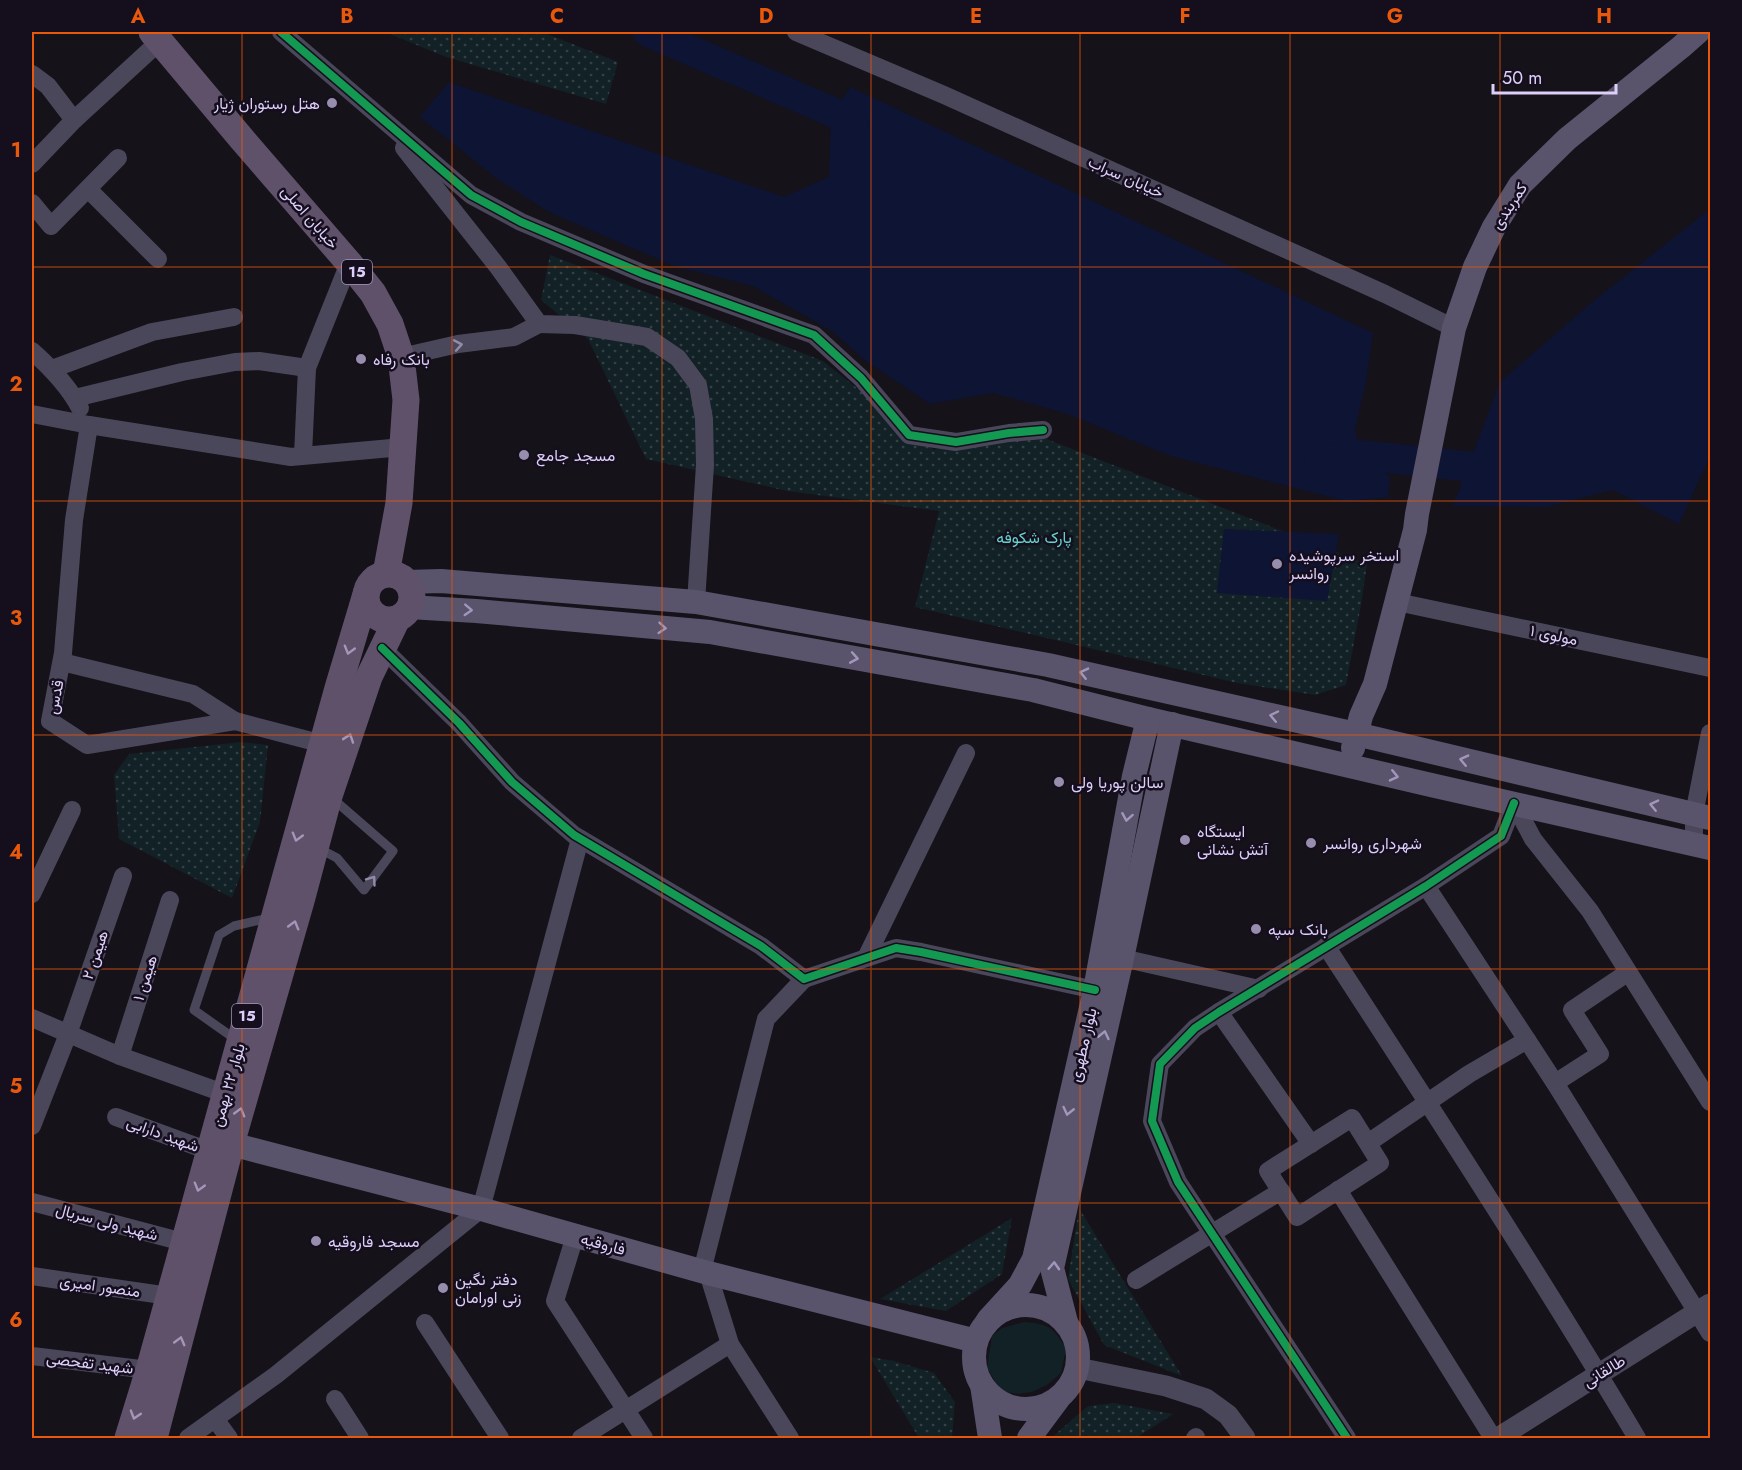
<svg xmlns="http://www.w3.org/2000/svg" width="1742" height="1470" font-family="Jost,Vazirmatn,sans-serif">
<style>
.grass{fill:#122125}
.park{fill:url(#park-dots)}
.water{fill:#0e1434}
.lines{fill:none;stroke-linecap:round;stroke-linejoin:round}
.river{stroke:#0e1434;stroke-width:30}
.service{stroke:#4b475a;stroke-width:9}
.minor{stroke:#4b475a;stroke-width:18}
.tertiary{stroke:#4b475a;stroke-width:21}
.secondary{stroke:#5a536c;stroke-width:24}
.primary{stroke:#60516b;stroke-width:27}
.cycleway-casing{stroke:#140e1d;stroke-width:11}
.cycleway{stroke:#139951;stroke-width:8}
.oneway{stroke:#948baa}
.oneway2{stroke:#a297ba}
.oneway3{stroke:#a596ba}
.grid{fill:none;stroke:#e8590c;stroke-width:1.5;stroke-opacity:0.55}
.poi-dot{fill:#978dac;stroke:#140e1d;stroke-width:2}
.labels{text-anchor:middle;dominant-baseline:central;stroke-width:5;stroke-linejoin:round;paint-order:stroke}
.shield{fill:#140e1d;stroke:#a195b8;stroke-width:1.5}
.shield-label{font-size:15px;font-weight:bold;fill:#ddcffa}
.poi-label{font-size:16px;fill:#ddcffa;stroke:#140e1d;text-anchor:start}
.street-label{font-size:16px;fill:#ddcffa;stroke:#140e1d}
.park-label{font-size:16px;fill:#63d2cc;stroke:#140e1d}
.neatline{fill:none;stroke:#e8590c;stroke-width:2}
.grid-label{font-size:20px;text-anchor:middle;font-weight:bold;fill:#e8590c}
</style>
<defs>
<pattern id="park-dots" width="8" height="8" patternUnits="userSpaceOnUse" patternTransform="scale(1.5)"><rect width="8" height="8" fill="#122125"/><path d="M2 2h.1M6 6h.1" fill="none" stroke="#344046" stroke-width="1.8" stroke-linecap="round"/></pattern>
</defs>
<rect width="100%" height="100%" fill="#15121a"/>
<path class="grass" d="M1024,1322C1049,1324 1053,1327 1066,1349L1061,1373L1047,1385L1032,1392L1018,1394L1001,1391L987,1368L992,1336L1002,1328Z"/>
<g class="park">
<path d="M385,32H542L618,62L606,104L446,57Z"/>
<path d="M550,255L823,361L934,450L1026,431L1367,564L1361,605L1346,685L1315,695L1237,683L915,607L939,511L787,491L646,459L588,339L541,300Z"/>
<path d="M241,742L268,745L260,822L232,898L119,839L114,775L129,754Z"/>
<path d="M1079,1208L1182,1376L1104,1345L1068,1279Z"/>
<path d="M1012,1218L1002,1274L946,1311L880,1299Z"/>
<path d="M870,1357L894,1361L934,1373L955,1402L952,1438H919Z"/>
<path d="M1114,1403L1173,1414L1136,1438H1051L1088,1406Z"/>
</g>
<g class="water">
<path d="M449,82L784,197L829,177L831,118L850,87L1373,333L1366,381L1355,429L1360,455L1390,477L1388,497L1346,501L1171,456L1065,413L993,393L930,404L867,362L832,331L753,286L674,266L549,212L496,178L420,117Z"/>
<path d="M1710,209V456L1679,524L1613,490L1546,507L1453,506L1500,382L1591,303Z"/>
<path d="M1224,529L1339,534L1327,601L1217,593Z"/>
</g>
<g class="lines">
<g class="river">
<path d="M648,32L849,119L859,141"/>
<path d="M1319,462L1360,455L1510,471"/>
</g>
<g class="service">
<path d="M318,848L337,858L364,890L393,851L332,798"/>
<path d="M238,1041L194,1010L219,935L234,926L269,918"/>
</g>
<g class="minor">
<path d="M281,32L471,195L521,222L644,274L814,335L861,378L909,435L956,442L1009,433L1043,430"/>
<path d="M796,32L944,95L1385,294L1454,328"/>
<path d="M32,74L48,86L74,120L32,164"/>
<path d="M74,120L160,41"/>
<path d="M404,148L498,267L539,324L575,325L647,337L678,358L698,385L704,419L705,465L696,602"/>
<path d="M88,189L158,259"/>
<path d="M32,203L51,226L118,158"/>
<path d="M32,351C50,367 68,385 80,408"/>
<path d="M401,357L458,344L514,337L539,324"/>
<path d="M52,369L152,332L234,317"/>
<path d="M75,398L182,372L235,362L259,361L307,368"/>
<path d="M32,414L89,425L291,457L403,447"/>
<path d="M89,425L74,520L63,653L50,721L87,745L235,721L323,744"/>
<path d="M303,455L307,368L349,263"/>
<path d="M1397,602L1710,668"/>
<path d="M382,648L459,723L512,782L574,835L761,946L804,979L896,948L921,952L1095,990"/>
<path d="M62,662L193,694L235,721"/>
<path d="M1514,803L1533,839L1590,911L1710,1102"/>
<path d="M1694,844V814L1710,733"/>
<path d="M1426,886L1527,1040"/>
<path d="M32,894L72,810"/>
<path d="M1326,946C1432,1109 1538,1272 1637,1438"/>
<path d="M866,958L966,753"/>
<path d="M1122,958L1259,989"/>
<path d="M1219,1012L1311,1144"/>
<path d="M32,1018L120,1056L226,1094"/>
<path d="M120,1056L170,900"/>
<path d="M1555,1083L1710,1333"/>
<path d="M116,1117L209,1151"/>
<path d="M1352,1118L1380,1163L1297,1217L1268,1171Z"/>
<path d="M32,1126L68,1034L123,876"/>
<path d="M1368,1143L1469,1074L1527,1040L1555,1083L1600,1054L1572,1010L1627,973"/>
<path d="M1338,1190L1493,1438"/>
<path d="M32,1202L183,1242"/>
<path d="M575,1236L555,1301L644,1438"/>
<path d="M702,1271L766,1019L804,979"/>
<path d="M708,1273L730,1344L790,1438"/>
<path d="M32,1276L169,1296"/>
<path d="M1136,1280L1281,1191"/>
<path d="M425,1323L500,1438"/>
<path d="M32,1356L149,1370"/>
<path d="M335,1399L360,1438"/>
<path d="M215,1419L229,1438"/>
<path d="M188,1438L276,1375L481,1209L580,839"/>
<path d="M581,1438L730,1344"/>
<path d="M1195,1438L1196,1437"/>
<path d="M1347,1438L1178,1182L1152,1121L1160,1064L1195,1028L1219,1012L1426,886L1501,836L1514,803"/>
</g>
<g class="tertiary">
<path d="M1078,1368L1166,1386L1206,1399L1228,1415L1245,1438"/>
<path d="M1498,1438L1710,1304"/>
</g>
<g class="secondary">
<path d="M406,582L441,581L696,602L1048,665L1356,734L1710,818"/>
<path d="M409,607L476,611L710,632L1033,690L1148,719L1431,785L1710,848"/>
<path d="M1353,748L1361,716L1375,684L1415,530L1417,514L1454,328L1475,267L1494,227L1520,185L1567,139L1681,47L1698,32"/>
<path d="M231,1144L481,1209L708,1273L976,1341"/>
<circle cx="1026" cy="1357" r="52"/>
<path d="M988,1320L1020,1285L1034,1259L1095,990L1134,776L1148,719"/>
<path d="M1066,1322L1052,1268L1122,958L1172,724"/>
<path d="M982,1385L990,1438"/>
<path d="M1029,1438L1058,1399"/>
</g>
<g class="primary">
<path d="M152,32L241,138L349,263L373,293L390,324L401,357L406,400L399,503L386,574"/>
<circle cx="389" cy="597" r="23"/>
<path d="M128,1438L149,1370L338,688L366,594"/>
<path d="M154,1438L231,1144L301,901L329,796L369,677L397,619"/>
</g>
<defs>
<g id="cycleway">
<path d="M281,32L471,195L521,222L644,274L814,335L861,378L909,435L956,442L1009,433L1043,430"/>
<path d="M382,648L459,723L512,782L574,835L761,946L804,979L896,948L921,952L1095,990"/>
<path d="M1347,1438L1178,1182L1152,1121L1160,1064L1195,1028L1219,1012L1426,886L1501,836L1514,803"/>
</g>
</defs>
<use href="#cycleway" class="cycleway-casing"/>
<use href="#cycleway" class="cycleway"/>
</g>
<defs><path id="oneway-chevron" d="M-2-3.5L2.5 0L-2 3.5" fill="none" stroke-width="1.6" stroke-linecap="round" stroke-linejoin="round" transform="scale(1.5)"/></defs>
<g class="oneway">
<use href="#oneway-chevron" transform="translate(458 345) rotate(-10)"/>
<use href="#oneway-chevron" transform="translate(372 880) rotate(-54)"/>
</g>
<g class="oneway2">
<use href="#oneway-chevron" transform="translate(468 610) rotate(3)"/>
<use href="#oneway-chevron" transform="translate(662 628) rotate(5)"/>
<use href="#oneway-chevron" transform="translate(854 658) rotate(10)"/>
<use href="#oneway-chevron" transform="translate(1084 673) rotate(-167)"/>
<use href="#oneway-chevron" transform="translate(1274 716) rotate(-168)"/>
<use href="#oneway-chevron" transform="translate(1464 760) rotate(-167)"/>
<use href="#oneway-chevron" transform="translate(1394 776) rotate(13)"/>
<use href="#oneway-chevron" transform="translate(1654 805) rotate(-167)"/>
<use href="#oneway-chevron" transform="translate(1127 817) rotate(100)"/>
<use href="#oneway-chevron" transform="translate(1104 1035) rotate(-77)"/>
<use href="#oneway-chevron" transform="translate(1068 1111) rotate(103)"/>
<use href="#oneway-chevron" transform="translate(1054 1266) rotate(-87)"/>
</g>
<g class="oneway3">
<use href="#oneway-chevron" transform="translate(349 650) rotate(106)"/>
<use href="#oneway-chevron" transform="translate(349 738) rotate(-71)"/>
<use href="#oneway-chevron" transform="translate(297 837) rotate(106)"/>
<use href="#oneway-chevron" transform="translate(294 925) rotate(-74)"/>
<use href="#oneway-chevron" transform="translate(240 1112) rotate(-74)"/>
<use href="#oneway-chevron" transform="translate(199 1187) rotate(106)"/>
<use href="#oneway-chevron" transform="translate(180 1341) rotate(-75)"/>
<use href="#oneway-chevron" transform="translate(135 1415) rotate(107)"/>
</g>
<path class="grid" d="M242,32V1438M452,32V1438M662,32V1438M871,32V1438M1080,32V1438M1290,32V1438M1500,32V1438M32,267H1710M32,501H1710M32,735H1710M32,969H1710M32,1203H1710"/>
<g class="poi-dot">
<circle cx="332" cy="103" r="6"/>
<circle cx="361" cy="359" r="6"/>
<circle cx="524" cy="455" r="6"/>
<circle cx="1277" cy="564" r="6"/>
<circle cx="1059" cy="782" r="6"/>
<circle cx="1185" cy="840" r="6"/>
<circle cx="1311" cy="843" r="6"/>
<circle cx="1256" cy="929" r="6"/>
<circle cx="316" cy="1241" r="6"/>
<circle cx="443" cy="1288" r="6"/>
</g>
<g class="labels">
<g class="shield">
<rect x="342" y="260" width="30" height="24" rx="4.5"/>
<rect x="232" y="1004" width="30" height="24" rx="4.5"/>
</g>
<g class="shield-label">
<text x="357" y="272">15</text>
<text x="247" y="1016">15</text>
</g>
<g class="poi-label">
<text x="320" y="103" text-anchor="end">هتل رستوران ژیار</text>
<text x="373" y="359">بانک رفاه</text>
<text x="536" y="455">مسجد جامع</text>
<text x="1289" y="555">استخر سرپوشیده<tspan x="1289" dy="18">روانسر</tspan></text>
<text x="1071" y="782">سالن پوریا ولی</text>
<text x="1197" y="831">ایستگاه<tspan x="1197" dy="18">آتش نشانی</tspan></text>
<text x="1323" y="843">شهرداری روانسر</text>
<text x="1268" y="929">بانک سپه</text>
<text x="328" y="1241">مسجد فاروقیه</text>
<text x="455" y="1279">دفتر نگین<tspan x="455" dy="18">زنی اورامان</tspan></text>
</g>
<g class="street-label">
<text transform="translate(1126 177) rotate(24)">خیابان سراب</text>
<text transform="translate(1509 206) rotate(-57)">کمربندی</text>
<text transform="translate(310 217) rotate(49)">خیابان اصلی</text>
<text transform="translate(1554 635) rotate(12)">مولوی ۱</text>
<text transform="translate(55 697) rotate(-79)">قدس</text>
<text transform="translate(95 955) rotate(-71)">هیمن ۲</text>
<text transform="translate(145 978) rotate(-72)">هیمن ۱</text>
<text transform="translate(1083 1045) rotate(-77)">بلوار مطهری</text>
<text transform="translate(228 1085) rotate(-74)">بلوار ۲۲ بهمن</text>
<text transform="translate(163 1134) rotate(20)">شهید دارابی</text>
<text transform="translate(107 1222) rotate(15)">شهید ولی سریال</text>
<text transform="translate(603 1244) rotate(15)">فاروقیه</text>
<text transform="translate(100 1286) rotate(8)">منصور امیری</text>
<text transform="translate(90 1363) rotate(7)">شهید تفحصی</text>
<text transform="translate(1604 1371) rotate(-32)">طالقانی</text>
</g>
<g class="park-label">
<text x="1034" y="537">پارک شکوفه</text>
</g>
</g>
<rect width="1742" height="1470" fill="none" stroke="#140e1d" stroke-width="66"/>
<path d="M1493 84v9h123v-9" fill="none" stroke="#ddcffa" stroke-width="3"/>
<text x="1502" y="84" font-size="18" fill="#ddcffa" stroke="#140e1d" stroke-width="4.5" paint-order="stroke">50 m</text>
<rect x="33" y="33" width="1676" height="1404" class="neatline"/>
<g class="grid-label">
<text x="138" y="23">A</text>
<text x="347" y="23">B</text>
<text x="557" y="23">C</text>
<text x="766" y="23">D</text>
<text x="976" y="23">E</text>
<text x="1185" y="23">F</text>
<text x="1395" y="23">G</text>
<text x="1604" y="23">H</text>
<text x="16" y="157">1</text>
<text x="16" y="391">2</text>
<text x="16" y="625">3</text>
<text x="16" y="859">4</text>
<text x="16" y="1093">5</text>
<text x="16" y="1327">6</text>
</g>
</svg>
